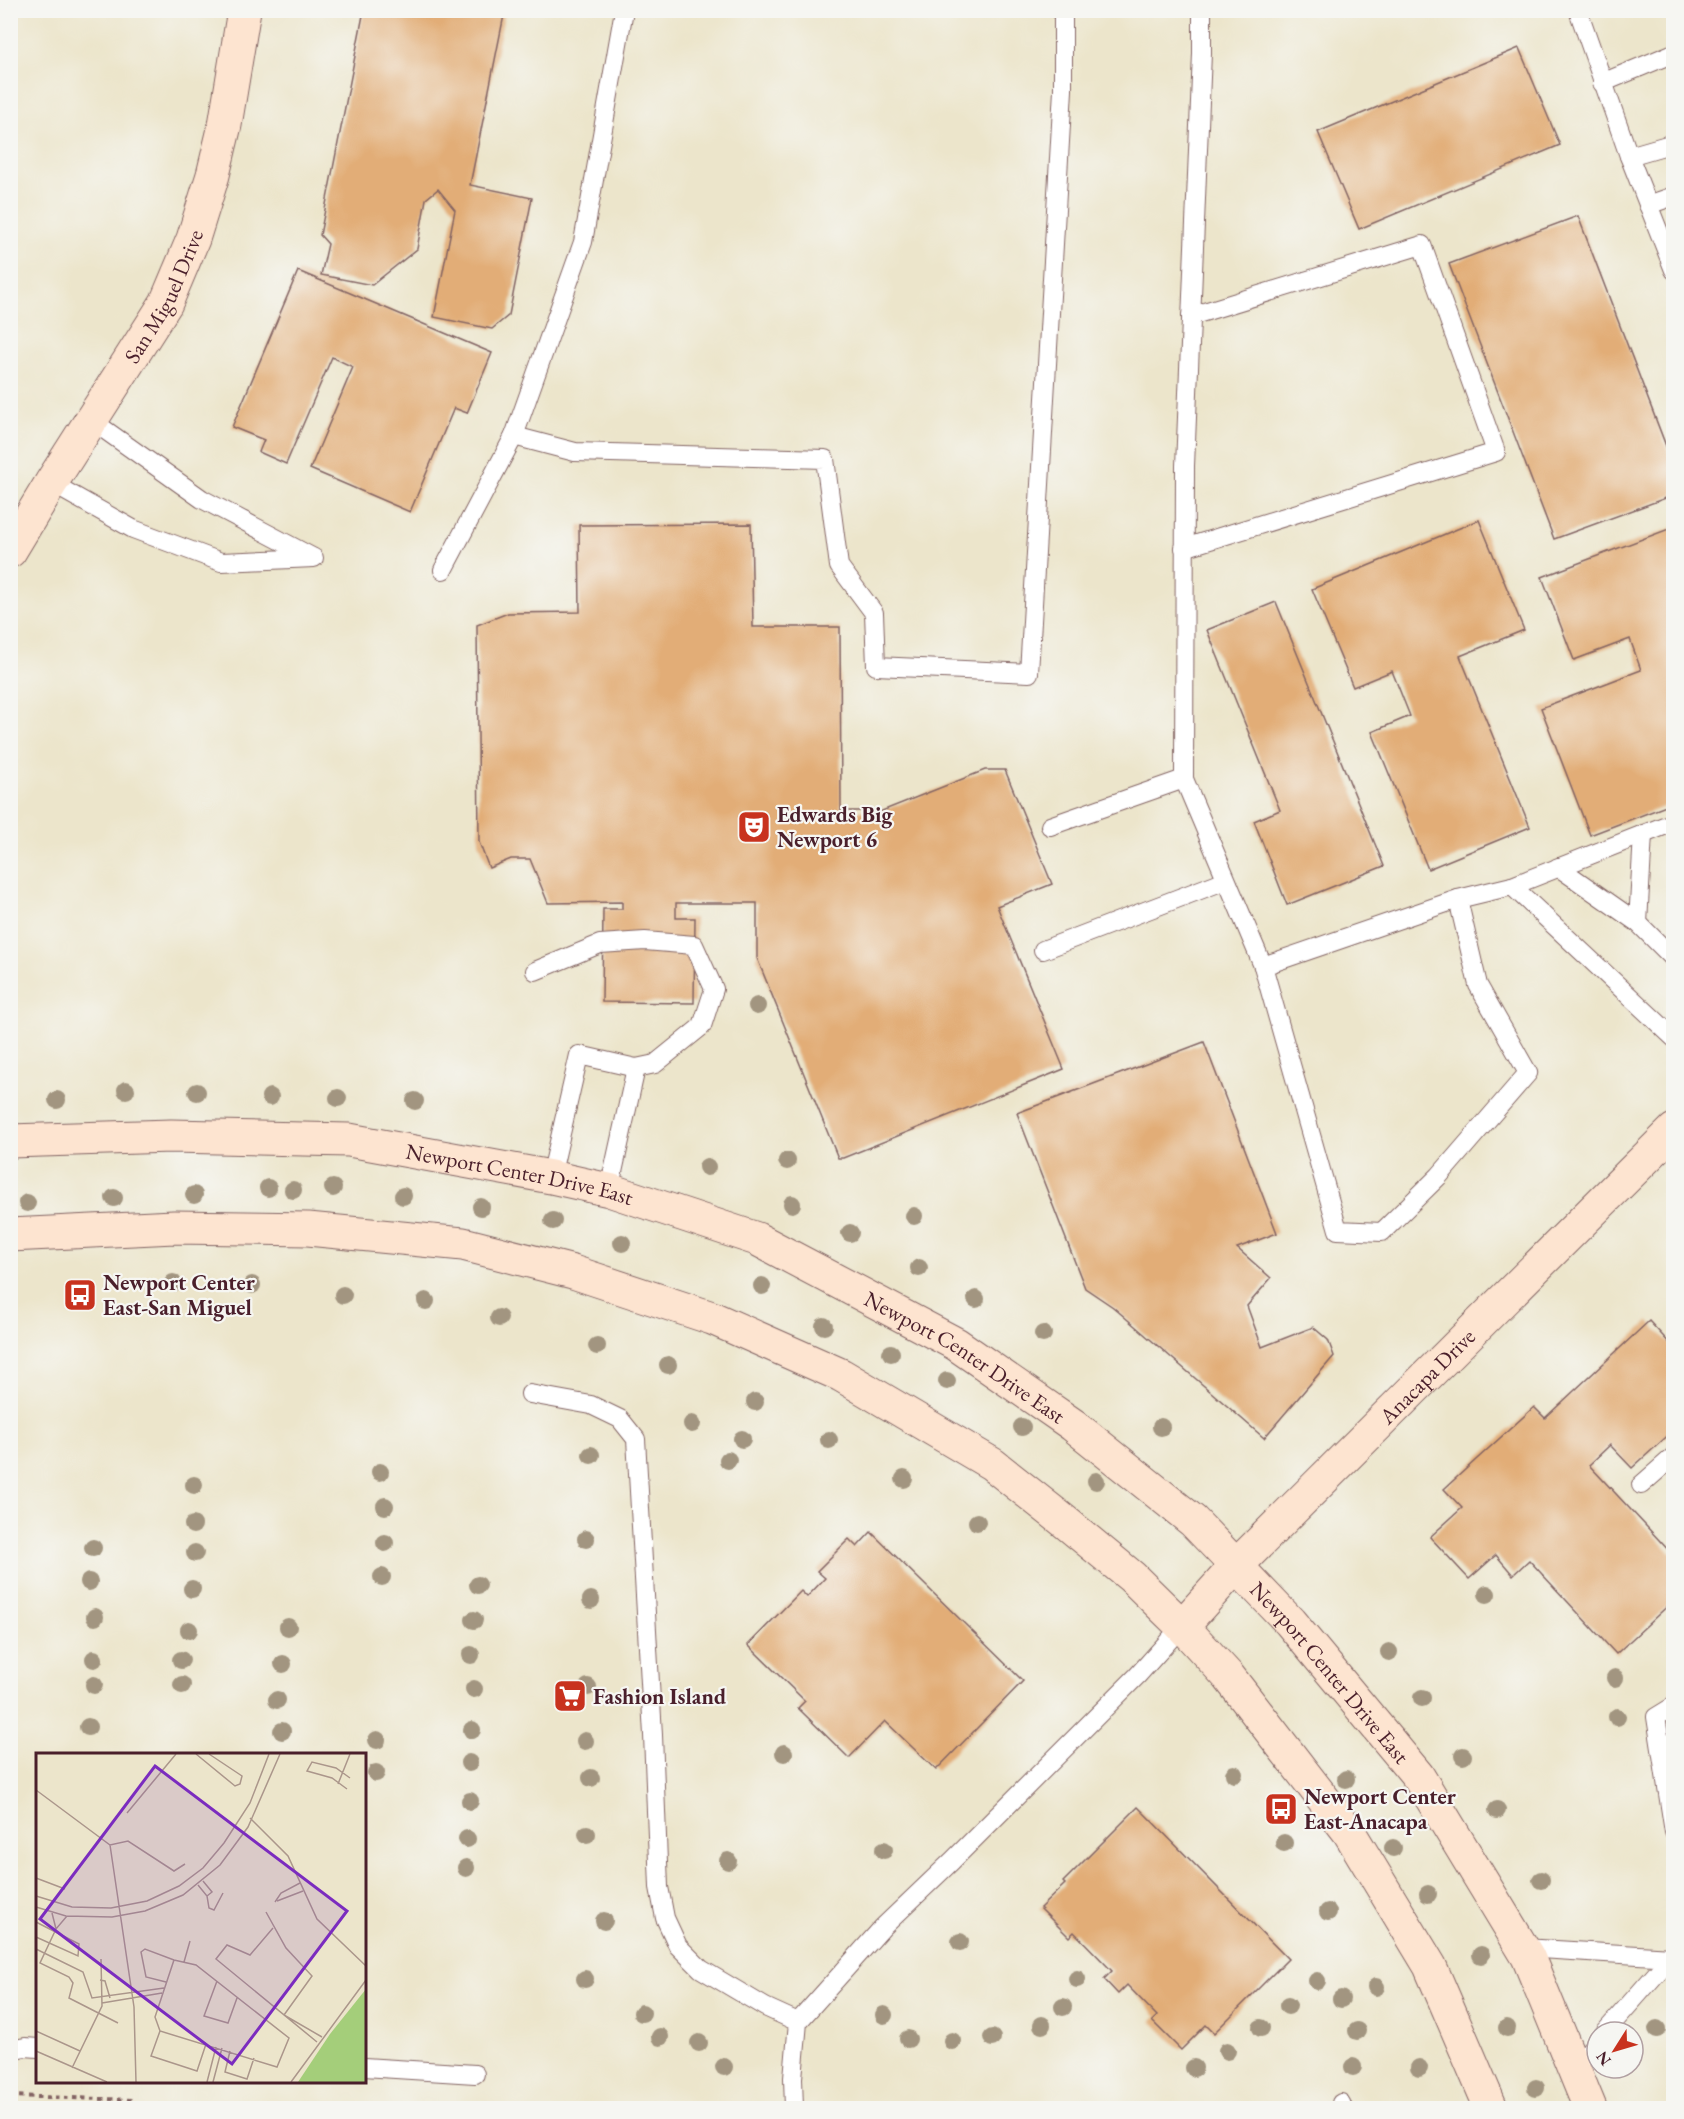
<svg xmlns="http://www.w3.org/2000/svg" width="1684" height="2119" font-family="'EB Garamond',serif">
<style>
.building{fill:#e2ad77}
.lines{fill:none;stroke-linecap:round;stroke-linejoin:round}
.lane-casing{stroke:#836463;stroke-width:20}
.secondary-casing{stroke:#836463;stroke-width:35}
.path{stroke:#836463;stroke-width:4;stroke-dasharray:4.5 4.5;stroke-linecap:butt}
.lane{stroke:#fff;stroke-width:18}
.secondary{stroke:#fde4d0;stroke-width:33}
.tree{fill:#a29580}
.labels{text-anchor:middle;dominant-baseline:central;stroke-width:4.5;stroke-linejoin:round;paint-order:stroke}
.street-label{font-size:22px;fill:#4a1f2b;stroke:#f6f6f2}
.poi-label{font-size:22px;font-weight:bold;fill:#4a1f2b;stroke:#f6f6f2;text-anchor:start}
.inset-road{fill:none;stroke:#ab968b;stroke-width:1.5}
.view{fill:#7b2cbf;fill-opacity:0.15;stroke:#7b2cbf;stroke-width:3}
.inset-edge{fill:none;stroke:#4a1f2b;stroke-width:3}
</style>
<rect width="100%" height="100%" fill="#f6f6f2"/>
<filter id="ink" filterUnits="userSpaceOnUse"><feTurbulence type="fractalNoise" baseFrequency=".0167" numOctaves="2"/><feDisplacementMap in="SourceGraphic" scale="12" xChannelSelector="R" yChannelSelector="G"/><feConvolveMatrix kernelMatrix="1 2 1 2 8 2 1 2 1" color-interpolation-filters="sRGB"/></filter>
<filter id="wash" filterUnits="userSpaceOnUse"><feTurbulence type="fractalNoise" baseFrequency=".008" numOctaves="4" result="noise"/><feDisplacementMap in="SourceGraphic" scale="24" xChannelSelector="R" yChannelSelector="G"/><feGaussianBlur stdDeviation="1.35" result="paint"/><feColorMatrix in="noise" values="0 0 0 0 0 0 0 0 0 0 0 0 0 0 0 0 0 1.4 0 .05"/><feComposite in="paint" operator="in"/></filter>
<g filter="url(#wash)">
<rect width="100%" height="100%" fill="#ece5cb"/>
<g id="blocks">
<g class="building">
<path d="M364,10H505L470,185L532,198L509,315L492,329L434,317L455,210L438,189L426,199L417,249L372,285L321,275L328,244L320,235Z"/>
<path d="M1519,48L1560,145L1359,229L1318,132Z"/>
<path d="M1578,216L1674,467V495L1554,539L1449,264Z"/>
<path d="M298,271L492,353L467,413L454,408L410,512L310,469L353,367L332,357L286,464L259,452L264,440L232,427Z"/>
<path d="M1479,520L1524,630L1460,656L1530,827L1428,869L1372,732L1410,716L1392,671L1353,687L1312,589Z"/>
<path d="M751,524L753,627H840L841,811H882L985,770H1005L1052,884L997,906L1064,1069L843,1158H838L757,958V903H676V918H695L694,1003L602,1002L603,909H622V902L548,903L530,859H511L489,868L479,842L477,625L508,613L580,612L579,525Z"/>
<path d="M1674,527V803L1590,835L1541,708L1641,670L1630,639L1574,660L1542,577Z"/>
<path d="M1276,602L1384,866L1287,905L1254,821L1280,810L1207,630Z"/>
<path d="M1204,1042L1277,1233L1237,1248L1271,1278L1247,1306L1262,1347L1313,1327L1328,1340L1334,1356L1264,1438L1113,1307L1085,1288L1017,1113Z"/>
<path d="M1649,1321L1674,1348V1430L1632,1468L1610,1445L1589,1465L1674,1556V1600L1616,1654L1529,1560L1513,1575L1496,1555L1469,1579L1430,1537L1462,1508L1444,1489L1534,1407L1545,1418Z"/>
<path d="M871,1532L1023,1681L936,1770L885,1721L849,1758L798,1708L805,1701L748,1645L801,1591L807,1597L825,1578L817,1571L849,1539L857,1547Z"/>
<path d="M1138,1807L1288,1959L1214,2033L1206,2025L1181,2050L1152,2021L1157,2016L1127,1985L1118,1994L1104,1979L1112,1971L1074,1932L1069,1937L1040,1908L1065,1884L1063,1882Z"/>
</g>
</g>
</g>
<g filter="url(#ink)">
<use href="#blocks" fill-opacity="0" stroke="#836463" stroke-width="1.5"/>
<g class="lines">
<defs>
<g id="lane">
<path d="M1202,10V53L1185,466L1184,779L1263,966L1458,899L1512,886L1674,822"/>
<path d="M1578,10L1629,156L1674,270"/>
<path d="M1602,83L1674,53"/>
<path d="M1629,156L1674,143"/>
<path d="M1648,205L1674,196"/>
<path d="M91,420L202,499L312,557"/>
<path d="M514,436L575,452L825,459L839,566L874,613L876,666L1029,673L1063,90V10"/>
<path d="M51,483L133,529L221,562L314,558"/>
<path d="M1184,548L1496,452L1422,245L1191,316"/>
<path d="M443,570L514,436L583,242L624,10"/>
<path d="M1050,826L1184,779"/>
<path d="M1558,867L1638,923L1674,959"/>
<path d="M1512,886L1674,1038"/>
<path d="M1638,923L1643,834"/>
<path d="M1043,950L1226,880"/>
<path d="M1263,966L1338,1230L1382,1232L1439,1176L1528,1073L1478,985L1458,899"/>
<path d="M535,971L600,944L645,941L694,945L714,989L702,1026L655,1064L636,1068L579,1055L551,1177"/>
<path d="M609,1190L636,1068"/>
<path d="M530,1394L591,1405L620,1419L636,1439L653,1735L659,1887L665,1918L678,1946L701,1969L765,2007L798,2022L793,2078L794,2108"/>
<path d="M1641,1485L1674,1456"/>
<path d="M1674,1706L1656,1717L1674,1832"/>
<path d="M1523,1948L1671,1957L1605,2032"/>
<path d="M798,2022L883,1927L952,1861L1137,1676L1182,1626"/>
<path d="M10,2050L25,2047L38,2048"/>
<path d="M364,2067L475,2074"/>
<path d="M1574,2068L1597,2042"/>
<path d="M1341,2103L1343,2108"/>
</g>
<g id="secondary">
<path id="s1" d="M10,551L51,483L166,303L193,239L213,175L225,125L244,10"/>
<path id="s2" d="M10,1141L171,1136L349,1140L551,1177L609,1190L757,1239L956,1344L1073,1425L1193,1521L1290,1622L1418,1776L1528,1957L1590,2108"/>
<path d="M10,1235L174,1227L308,1229L463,1244L573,1272L712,1318L841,1375L992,1464L1064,1521L1132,1577L1182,1626L1229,1677L1349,1832L1430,1966L1491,2108"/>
<path id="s3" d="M1182,1626L1237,1565L1674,1130"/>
</g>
</defs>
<use href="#lane" class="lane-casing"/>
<use href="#secondary" class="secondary-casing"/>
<path class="path" d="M10,2096L133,2100V2108"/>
<use href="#lane" class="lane"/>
<use href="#secondary" class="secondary"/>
</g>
<g class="tree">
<circle cx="757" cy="1006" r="9"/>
<circle cx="126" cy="1090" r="9"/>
<circle cx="197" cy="1092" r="9"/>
<circle cx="270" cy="1097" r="9"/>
<circle cx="338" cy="1098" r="9"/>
<circle cx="57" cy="1100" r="9"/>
<circle cx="415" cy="1101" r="9"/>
<circle cx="787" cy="1161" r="9"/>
<circle cx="707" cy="1167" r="9"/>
<circle cx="268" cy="1188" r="9"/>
<circle cx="333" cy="1188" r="9"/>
<circle cx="293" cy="1190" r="9"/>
<circle cx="194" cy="1195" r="9"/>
<circle cx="403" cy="1196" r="9"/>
<circle cx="114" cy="1198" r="9"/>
<circle cx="27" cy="1203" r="9"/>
<circle cx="792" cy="1204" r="9"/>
<circle cx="481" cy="1207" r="9"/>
<circle cx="914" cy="1216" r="9"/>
<circle cx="553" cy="1221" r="9"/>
<circle cx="850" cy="1233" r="9"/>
<circle cx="622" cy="1243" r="9"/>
<circle cx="919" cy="1268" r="9"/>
<circle cx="173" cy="1283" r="9"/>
<circle cx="252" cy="1285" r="9"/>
<circle cx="762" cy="1286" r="9"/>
<circle cx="343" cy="1295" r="9"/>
<circle cx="976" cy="1299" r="9"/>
<circle cx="426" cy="1301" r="9"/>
<circle cx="499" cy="1318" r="9"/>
<circle cx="824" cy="1326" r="9"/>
<circle cx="1043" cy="1334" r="9"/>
<circle cx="597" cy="1346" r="9"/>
<circle cx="891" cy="1353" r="9"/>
<circle cx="668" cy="1365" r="9"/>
<circle cx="947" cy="1381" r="9"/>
<circle cx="755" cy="1402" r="9"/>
<circle cx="692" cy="1424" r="9"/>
<circle cx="1022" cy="1427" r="9"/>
<circle cx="1161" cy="1427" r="9"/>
<circle cx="742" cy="1439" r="9"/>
<circle cx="829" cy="1440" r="9"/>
<circle cx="591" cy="1455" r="9"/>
<circle cx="728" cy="1460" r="9"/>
<circle cx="380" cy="1472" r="9"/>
<circle cx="904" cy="1479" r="9"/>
<circle cx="1096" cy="1481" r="9"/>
<circle cx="194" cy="1485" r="9"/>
<circle cx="385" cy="1506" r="9"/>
<circle cx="977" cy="1522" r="9"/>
<circle cx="193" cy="1525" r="9"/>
<circle cx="586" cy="1539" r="9"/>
<circle cx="385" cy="1543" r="9"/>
<circle cx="93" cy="1548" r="9"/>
<circle cx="195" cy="1553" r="9"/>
<circle cx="382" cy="1577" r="9"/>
<circle cx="89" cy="1582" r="9"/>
<circle cx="478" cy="1585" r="9"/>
<circle cx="192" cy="1589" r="9"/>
<circle cx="1487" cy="1594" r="9"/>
<circle cx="591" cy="1600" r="9"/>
<circle cx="95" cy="1617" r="9"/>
<circle cx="474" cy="1620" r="9"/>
<circle cx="288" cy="1627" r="9"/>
<circle cx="189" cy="1630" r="9"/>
<circle cx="1389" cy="1652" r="9"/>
<circle cx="471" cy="1655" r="9"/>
<circle cx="94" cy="1659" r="9"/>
<circle cx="181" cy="1660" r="9"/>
<circle cx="283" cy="1664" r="9"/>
<circle cx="1615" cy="1678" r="9"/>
<circle cx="94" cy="1685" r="9"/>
<circle cx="182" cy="1685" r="9"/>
<circle cx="588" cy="1687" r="9"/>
<circle cx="474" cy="1689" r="9"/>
<circle cx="1422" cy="1698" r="9"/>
<circle cx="277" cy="1700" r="9"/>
<circle cx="1617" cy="1717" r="9"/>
<circle cx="88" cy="1727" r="9"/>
<circle cx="472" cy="1730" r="9"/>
<circle cx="282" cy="1731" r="9"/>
<circle cx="377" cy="1740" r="9"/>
<circle cx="585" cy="1741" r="9"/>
<circle cx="784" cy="1753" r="9"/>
<circle cx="1463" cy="1756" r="9"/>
<circle cx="469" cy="1763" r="9"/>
<circle cx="376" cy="1773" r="9"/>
<circle cx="1234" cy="1774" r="9"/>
<circle cx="591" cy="1778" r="9"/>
<circle cx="1346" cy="1779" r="9"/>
<circle cx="470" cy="1801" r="9"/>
<circle cx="1497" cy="1810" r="9"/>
<circle cx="587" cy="1834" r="9"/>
<circle cx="467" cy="1839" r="9"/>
<circle cx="1284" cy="1843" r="9"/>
<circle cx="1393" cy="1848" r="9"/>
<circle cx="884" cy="1850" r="9"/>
<circle cx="728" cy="1861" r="9"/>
<circle cx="466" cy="1868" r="9"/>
<circle cx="1541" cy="1880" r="9"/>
<circle cx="1428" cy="1894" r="9"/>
<circle cx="1328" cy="1912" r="9"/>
<circle cx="604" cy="1921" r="9"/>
<circle cx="960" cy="1942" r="9"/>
<circle cx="1481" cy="1955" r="9"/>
<circle cx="585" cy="1979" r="9"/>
<circle cx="1077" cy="1979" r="9"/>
<circle cx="1317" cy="1981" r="9"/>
<circle cx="1376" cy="1987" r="9"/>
<circle cx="1341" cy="1999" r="9"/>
<circle cx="1288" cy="2006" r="9"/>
<circle cx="1063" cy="2007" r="9"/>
<circle cx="642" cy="2013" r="9"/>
<circle cx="884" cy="2015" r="9"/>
<circle cx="1042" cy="2025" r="9"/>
<circle cx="1261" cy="2028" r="9"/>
<circle cx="1507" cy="2028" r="9"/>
<circle cx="1657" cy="2029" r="9"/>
<circle cx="1357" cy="2031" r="9"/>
<circle cx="660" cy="2037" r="9"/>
<circle cx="992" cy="2038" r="9"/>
<circle cx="908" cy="2039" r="9"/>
<circle cx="952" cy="2041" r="9"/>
<circle cx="699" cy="2043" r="9"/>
<circle cx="1227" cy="2051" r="9"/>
<circle cx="724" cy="2067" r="9"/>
<circle cx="1353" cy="2067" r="9"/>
<circle cx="1194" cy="2068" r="9"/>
<circle cx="1419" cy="2068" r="9"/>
<circle cx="1536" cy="2088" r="9"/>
</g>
</g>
<defs>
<symbol id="theatre-square" viewBox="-11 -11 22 22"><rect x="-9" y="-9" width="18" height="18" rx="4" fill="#c8321e" stroke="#f6f6f2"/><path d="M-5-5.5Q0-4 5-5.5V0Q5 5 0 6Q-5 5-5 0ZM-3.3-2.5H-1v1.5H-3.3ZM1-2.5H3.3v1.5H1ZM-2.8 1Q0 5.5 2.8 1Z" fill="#fff"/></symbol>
<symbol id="bus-square" viewBox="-11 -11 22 22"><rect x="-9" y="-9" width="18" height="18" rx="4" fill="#c8321e" stroke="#f6f6f2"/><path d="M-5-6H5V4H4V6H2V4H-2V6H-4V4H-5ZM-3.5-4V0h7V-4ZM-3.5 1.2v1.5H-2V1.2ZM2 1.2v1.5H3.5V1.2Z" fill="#fff"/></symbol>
<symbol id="supermarket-square" viewBox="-11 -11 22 22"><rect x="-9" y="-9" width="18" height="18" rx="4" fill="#c8321e" stroke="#f6f6f2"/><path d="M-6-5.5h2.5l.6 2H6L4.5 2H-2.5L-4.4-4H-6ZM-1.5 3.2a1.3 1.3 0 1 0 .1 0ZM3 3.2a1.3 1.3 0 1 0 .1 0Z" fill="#fff"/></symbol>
</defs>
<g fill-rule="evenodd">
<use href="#theatre-square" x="735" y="808" width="38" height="38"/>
<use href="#bus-square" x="61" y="1276" width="38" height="38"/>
<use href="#supermarket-square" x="551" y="1677" width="38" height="38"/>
<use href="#bus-square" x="1262" y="1790" width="38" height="38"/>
</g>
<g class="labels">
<g class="street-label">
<text stroke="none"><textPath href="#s1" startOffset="298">San Miguel Drive</textPath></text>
<text stroke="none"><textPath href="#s2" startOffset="513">Newport Center Drive East</textPath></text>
<text stroke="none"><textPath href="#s2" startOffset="999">Newport Center Drive East</textPath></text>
<text stroke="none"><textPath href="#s3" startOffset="350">Anacapa Drive</textPath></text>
<text stroke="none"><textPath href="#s2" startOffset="1485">Newport Center Drive East</textPath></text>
</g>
<g class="poi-label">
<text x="777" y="814">Edwards Big<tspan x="777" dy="25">Newport 6</tspan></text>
<text x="103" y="1282">Newport Center<tspan x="103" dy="25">East-San Miguel</tspan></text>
<text x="593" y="1696">Fashion Island</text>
<text x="1304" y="1796">Newport Center<tspan x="1304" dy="25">East-Anacapa</tspan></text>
</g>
</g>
<g transform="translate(36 1753)">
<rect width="330" height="330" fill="#ece5cb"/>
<path d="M330,236V329H262L294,281Z" fill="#a4ce7a"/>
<path class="inset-road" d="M160,1L199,33L204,31L206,23L173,1M302,31L314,1M311,36L296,25L271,18L276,9L300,15L314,25M0,37L74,92L92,88L138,118L149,111M91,60L140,1M214,65L252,103L281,166L330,213M74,92L98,254L100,329M0,125L29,136M167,128L176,139L171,143M162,132L171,143L173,155L178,157L187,140M0,143L36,154L75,155L111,148L143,133L167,115L188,90L214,50L233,1M241,148L267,138M239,149L245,140L264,130M0,154L30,163L76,164L109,158L147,142L184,112L212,74L244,1M230,159L250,195L276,223L248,262M16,160L20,176L31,163M0,169L43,191L42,203L0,184M237,175L214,202L191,192L180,206L281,289M20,176L4,210L33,224L37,230L33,245L82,270M0,196L47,219L56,245L128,235M138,207L160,212L253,285L241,314L124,278L119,264ZM148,209L154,188M64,227L69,228L74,245M181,228L168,263L192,270L201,245M130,229L110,224L105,199L109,196L138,207M66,250L126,240M248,262L286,284M0,278L44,298M124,278L115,303L161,318L170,291M0,298L71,329M194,298L189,319L211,326L218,305M36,315L66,253L65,206M171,329L180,294M177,329L186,295M255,329L330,227"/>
<path class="view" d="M119,13L311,158L196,311L4,166Z"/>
<rect width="330" height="330" class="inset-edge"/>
</g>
<rect width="1684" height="2119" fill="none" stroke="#f6f6f2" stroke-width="36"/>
<g transform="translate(1615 2050) rotate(233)"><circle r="28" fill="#f6f6f2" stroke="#b1a0a2" stroke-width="1.5"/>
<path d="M0-4.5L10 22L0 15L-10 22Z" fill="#c8321e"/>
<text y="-9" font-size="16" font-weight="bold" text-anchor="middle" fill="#4a1f2b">N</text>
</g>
</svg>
